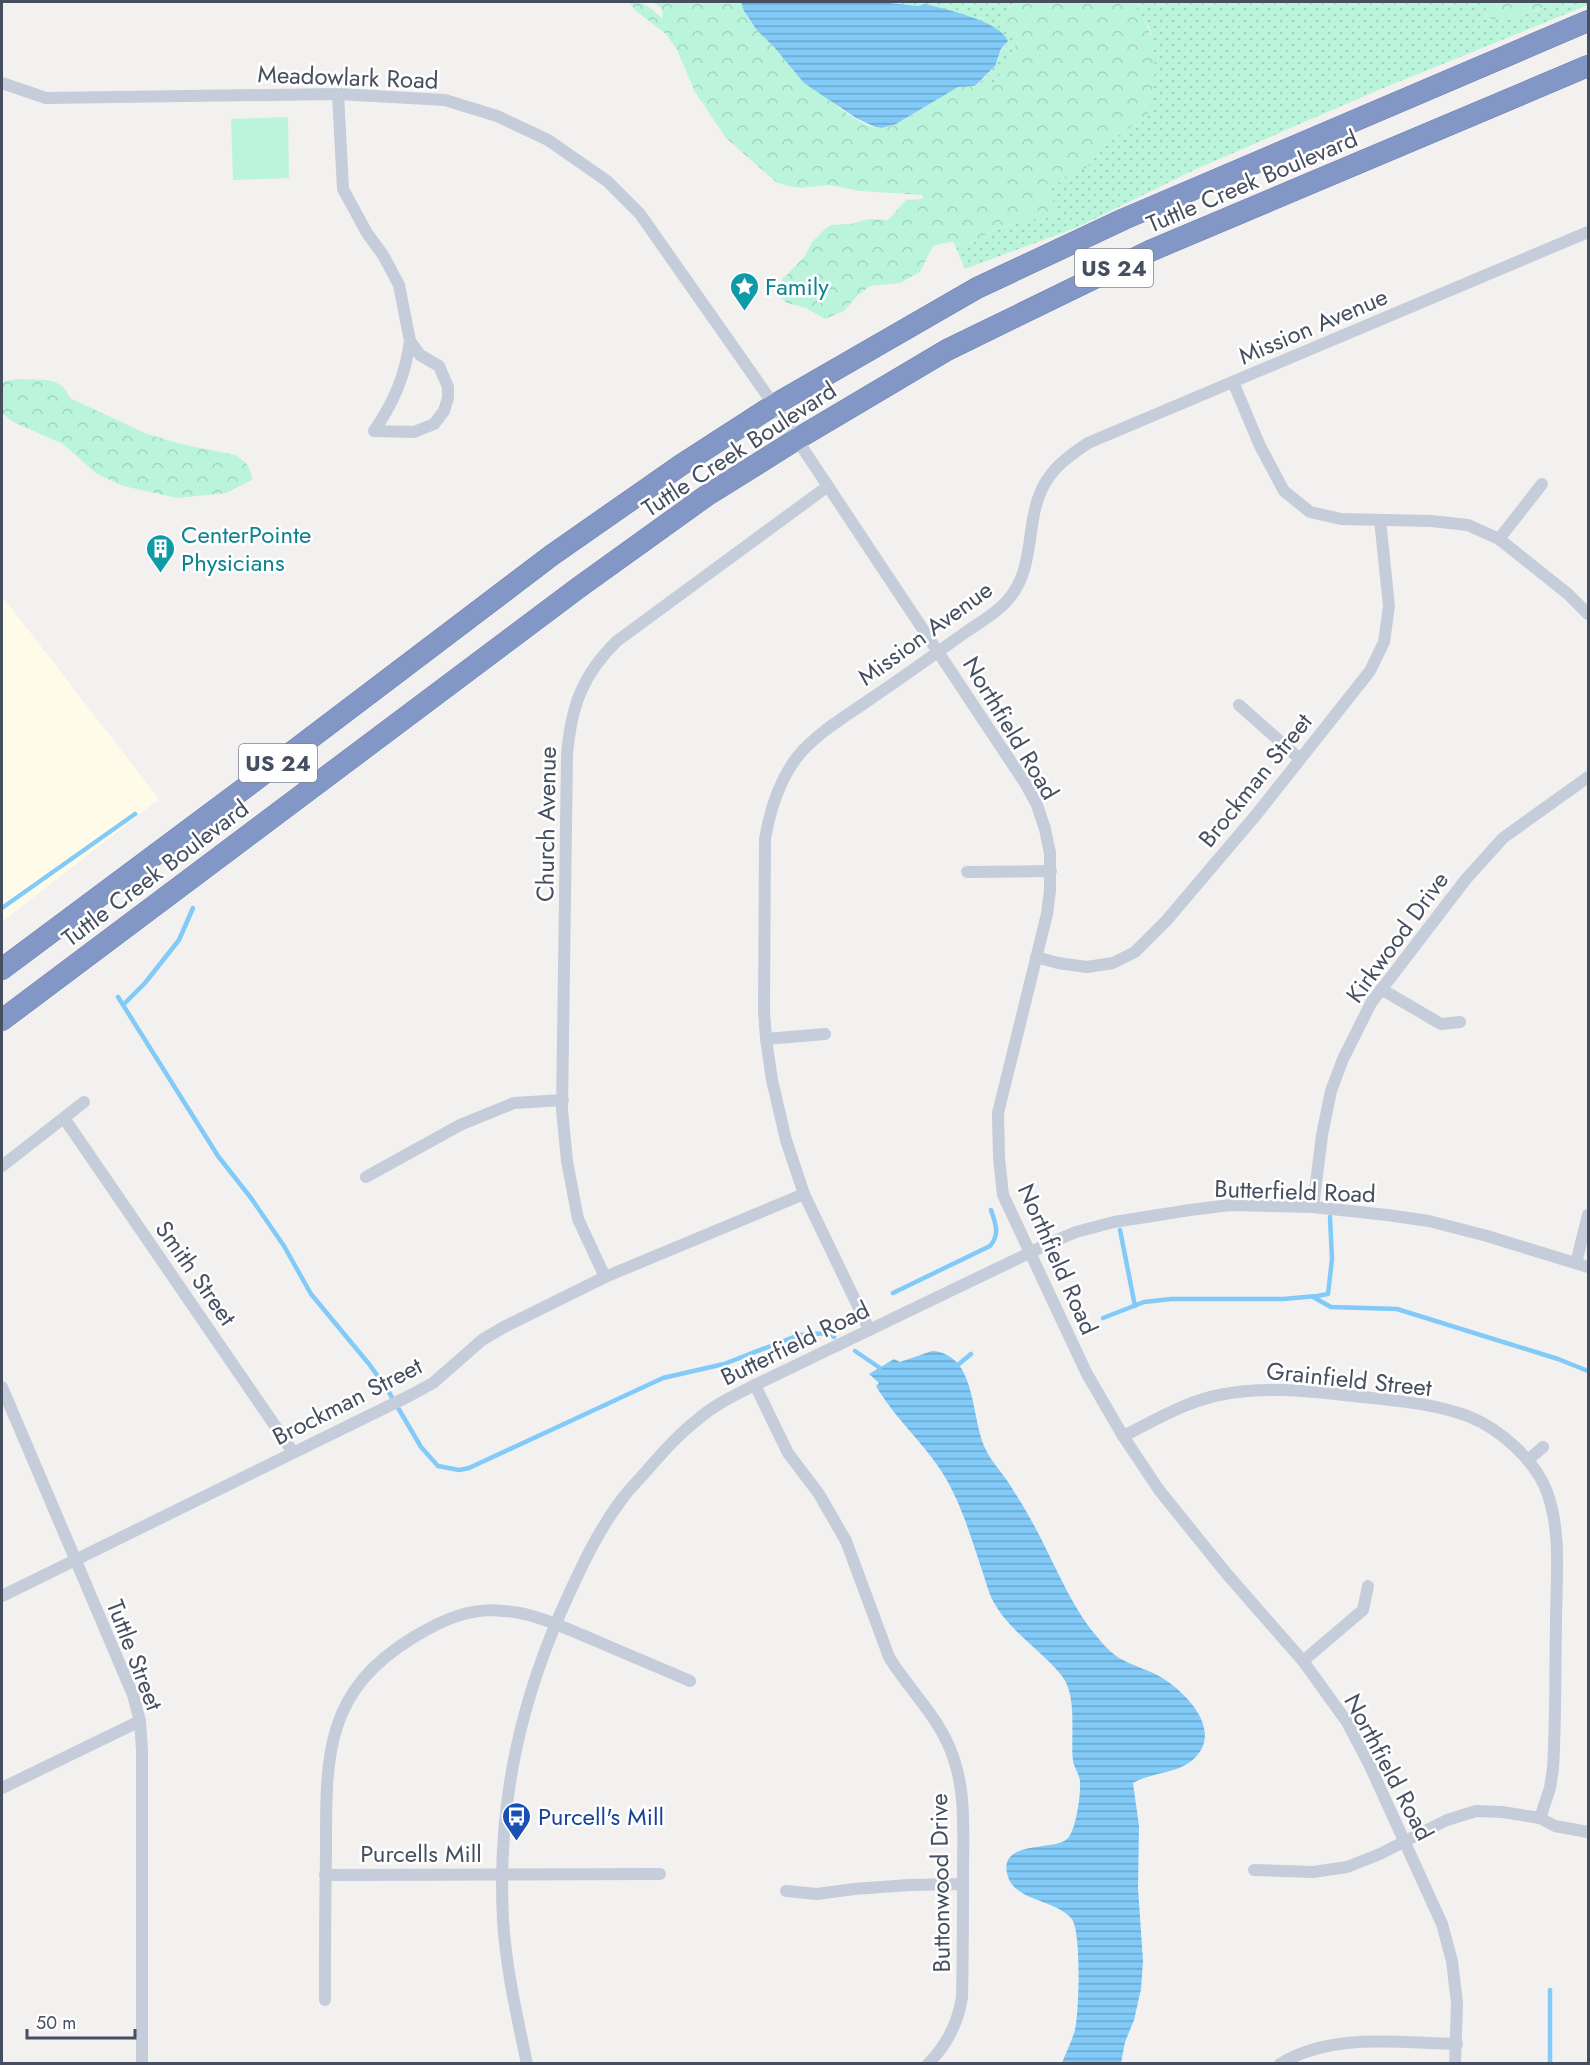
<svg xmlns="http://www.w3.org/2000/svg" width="1590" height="2065" font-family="Jost,sans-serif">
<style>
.commercial{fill:#fefce9}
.grass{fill:url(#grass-dots)}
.forest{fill:url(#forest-crowns)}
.garden{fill:#baf5db}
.water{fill:url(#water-rules)}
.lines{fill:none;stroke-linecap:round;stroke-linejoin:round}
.stream{stroke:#82caf7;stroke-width:4.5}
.highway-casing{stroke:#6d82b1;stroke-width:22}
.street{stroke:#c5ccda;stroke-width:12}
.highway{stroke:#8297c5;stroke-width:21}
.labels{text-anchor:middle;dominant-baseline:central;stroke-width:5;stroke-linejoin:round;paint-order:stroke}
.shield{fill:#fff;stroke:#7e8490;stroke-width:1.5}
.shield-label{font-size:22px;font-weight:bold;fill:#464f60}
.street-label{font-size:24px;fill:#464f60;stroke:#fff}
.culture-label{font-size:24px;fill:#0d838f;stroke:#fff;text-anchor:start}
.transit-label{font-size:24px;fill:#164399;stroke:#fff;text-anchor:start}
</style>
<defs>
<pattern id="grass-dots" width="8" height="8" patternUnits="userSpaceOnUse" patternTransform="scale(1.5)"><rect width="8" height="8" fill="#baf5db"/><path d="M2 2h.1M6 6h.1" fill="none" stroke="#a1d4be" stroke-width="1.8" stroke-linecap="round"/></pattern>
<pattern id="forest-crowns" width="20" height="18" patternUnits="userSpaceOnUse" patternTransform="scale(1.5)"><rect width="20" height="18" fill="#baf5db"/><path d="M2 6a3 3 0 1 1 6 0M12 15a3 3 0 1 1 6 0" fill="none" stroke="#a1d4be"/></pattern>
<pattern id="water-rules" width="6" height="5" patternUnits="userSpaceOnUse" patternTransform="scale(1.5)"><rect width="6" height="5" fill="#82caf7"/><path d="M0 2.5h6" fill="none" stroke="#6ca6cb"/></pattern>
</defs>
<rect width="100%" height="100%" fill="#f3f1f0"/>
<path class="commercial" d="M2,596L159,799L2,922Z"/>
<g class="grass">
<path d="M880,2H1016L1008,8L1009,28L1019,37L1005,68L994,83L980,89L974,86C982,81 992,72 996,63C1000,56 999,51 1006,45L1005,35L979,20L947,10L925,4L918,6Z"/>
<path d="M1131,2H1488L1485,17L1489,20L1537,11L1556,2H1588V5L1376,91L1194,170L1078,227L965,269L954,243L968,244L981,238L993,230L1030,218L1040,219L1049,195L1048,192L1066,176L1086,168L1112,138L1123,133L1131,125L1153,88L1151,34L1149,27Z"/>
</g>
<g class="forest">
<path d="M629,2C643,1 652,8 662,18C664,9 660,6 653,2H741C747,21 760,32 773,46C783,57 792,70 803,81C808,86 816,89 822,94C836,105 863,129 881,128C913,126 949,73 980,89L994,83L1005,68L1019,37L1001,23L1003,14L1016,2H1131C1161,33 1157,74 1148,113L1123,133L1112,138L1086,168L1066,176L1048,192C1052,201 1059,204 1053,215L1040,219L1030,218L993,230L981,238L968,244L949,242L933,246L920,272L900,283L870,286L857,296L844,311L825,319L806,308L787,303L780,297L778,291L781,281L805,256L812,242L826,228L831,225L850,224L869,219L888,220L906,200L923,199V195L860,191L830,185L801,188L788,186L776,182L726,138L695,92L677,50L666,34L636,11Z"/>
<path d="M1488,2H1556C1544,9 1497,25 1485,17Z"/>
<path d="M17,379C40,381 60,374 70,398L147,434L185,445L236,455L247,464L252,475V480L226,493L177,498L123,486L97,474L63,444L13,422L2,413V384L5,381Z"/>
</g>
<path class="garden" d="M288,117L289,178L233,180L231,119Z"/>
<g class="water">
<path d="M741,2H880L918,6L925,4C945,9 1000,21 1008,41L1001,49L995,66L978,83L974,86L958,87L896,124L882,128L875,127L856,118L804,83L774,47L756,29L744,11Z"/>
<path d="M932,1351C942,1351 953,1357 959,1365C975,1387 974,1423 985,1448C991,1462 1003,1473 1010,1485C1024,1507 1037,1529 1048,1553C1062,1581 1078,1616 1099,1639C1104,1646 1112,1653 1119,1658C1133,1666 1150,1670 1164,1679C1184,1692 1216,1723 1201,1750C1186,1775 1156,1770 1133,1783L1139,1826L1138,1888L1143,1961L1141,1989L1134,2020L1125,2042L1121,2063H1062C1066,2052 1072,2041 1075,2030C1079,2013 1082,1929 1071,1918C1054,1899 1012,1901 1007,1873C1000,1840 1054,1851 1067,1839C1076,1832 1081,1793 1080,1782C1080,1775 1074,1768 1073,1761C1070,1736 1078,1697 1062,1676C1041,1649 1008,1631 992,1599C988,1591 986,1582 983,1573C973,1544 964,1512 949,1484C930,1448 897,1422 876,1386L879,1383L869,1374L894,1359L900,1362Z"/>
</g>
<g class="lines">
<g class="stream">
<path d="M2,908L135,814"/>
<path d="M118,997L218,1156L251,1198L284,1246L311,1294L369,1364L387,1389L421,1447L438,1466L459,1470L469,1468L663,1378L724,1364L799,1335L828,1333L834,1337"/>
<path d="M123,1005L145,983L179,940L193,908"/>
<path d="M1120,1230L1135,1306"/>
<path d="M893,1293L990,1246C1000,1234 996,1225 991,1210"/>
<path d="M1313,1297L1331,1307L1397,1309L1558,1359L1588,1371"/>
<path d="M1103,1318L1144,1302L1171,1299H1283L1317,1296L1328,1294L1332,1259L1330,1217"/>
<path d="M855,1351L880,1368"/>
<path d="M959,1364L971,1354"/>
<path d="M1550,2064V1990"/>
</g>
<defs>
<g id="highway">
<path d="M2,969L250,784L552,555L681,465L774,405L977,288L1124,219L1588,21"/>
<path d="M2,1020L578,588L706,496L797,439L947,350L1150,251L1588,66"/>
</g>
</defs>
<use href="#highway" class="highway-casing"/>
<g class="street">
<path d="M2,83L46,98L338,94L445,100L497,116L548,140L607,181L640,214L774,405L1025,783L1037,805L1045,829L1050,853V890L1047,914L998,1113L999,1158L1003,1195L1087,1374L1123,1436L1159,1490L1226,1573L1303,1661L1347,1722L1370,1766L1442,1924L1452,1961L1457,2003L1455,2064"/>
<path d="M338,94L343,189L367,233L383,255L399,285L410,341L420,355L439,366L448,387V398L444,411L434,424L414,432L374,431C394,402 405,376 410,341"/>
<path d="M1233,382L1260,446L1284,491L1310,512L1341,519L1431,521L1468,525L1499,539L1568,594L1588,614"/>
<path d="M1499,539L1542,484"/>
<path d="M1239,705L1300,759"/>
<path d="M967,872L1051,871"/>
<path d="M1036,957L1058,963L1087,967L1113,963L1135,952L1166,921L1256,815L1370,671L1384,642L1389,606L1380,520"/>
<path d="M1381,989L1441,1024L1460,1022"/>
<path d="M766,1039L825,1034"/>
<path d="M64,1118L293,1452"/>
<path d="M2,1166L84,1102"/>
<path d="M366,1177L460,1125L514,1103L563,1100"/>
<path d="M1313,1207L1322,1135L1331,1091L1343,1059L1371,1003L1466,879L1503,838L1588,777"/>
<path d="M1576,1263L1588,1215"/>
<path d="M605,1277L578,1219L567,1161L562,1110L567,755C571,707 582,675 617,641L828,486"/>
<path d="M869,1329L804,1194L786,1140L772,1080L766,1039L764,1011L765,839C770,810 779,780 798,756C816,734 843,718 866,702C899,680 931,657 963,634C977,624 994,615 1006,602C1036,570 1025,527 1041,491C1051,468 1069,456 1088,443L1588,232"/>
<path d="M755,1385L788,1453L819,1494L846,1541L889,1657C907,1687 933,1711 948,1744C967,1785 963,1829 963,1874C963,1915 963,1956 962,1997C958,2023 947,2045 928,2064"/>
<path d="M2,1387L133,1695L140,1721L142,1750V2064"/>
<path d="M1123,1436C1154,1421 1185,1402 1219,1395C1268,1385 1314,1392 1363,1397C1398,1401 1437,1404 1470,1417C1500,1429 1536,1461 1547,1492C1562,1533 1556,1580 1556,1623C1555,1671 1556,1720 1553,1768L1550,1788L1540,1818"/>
<path d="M1528,1460L1543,1447"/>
<path d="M2,1596L411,1395L433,1383L482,1340L504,1327L605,1277L804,1194"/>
<path d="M1303,1661L1363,1610L1368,1586"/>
<path d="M2,1788L140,1721"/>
<path d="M1254,1870L1313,1872L1347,1867L1380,1854L1447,1820L1476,1811L1502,1812L1540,1818L1555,1826L1588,1832"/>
<path d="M325,1875L660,1874"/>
<path d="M786,1891L817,1894L854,1889L909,1885L963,1884"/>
<path d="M325,2000C325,1951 325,1903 326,1854C326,1758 323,1692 414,1637C442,1620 470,1607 504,1611C535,1613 565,1628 594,1640C626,1654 658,1667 690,1681"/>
<path d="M527,2064C517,2016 506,1969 503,1920C497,1804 520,1699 569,1594C584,1561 600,1528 622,1499C630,1488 640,1479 649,1468C664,1451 679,1434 697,1420C714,1405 735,1395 755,1385L1052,1242L1076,1232L1114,1222L1190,1210L1230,1205L1313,1207L1387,1215L1429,1221L1487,1236L1588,1267"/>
<path d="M1280,2064C1331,2032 1400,2043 1457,2044"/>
</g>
<use href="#highway" class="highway"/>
</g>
<defs>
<symbol id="sight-pin" viewBox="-11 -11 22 30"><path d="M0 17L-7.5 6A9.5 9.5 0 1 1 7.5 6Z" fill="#0f9aa8" stroke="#fff"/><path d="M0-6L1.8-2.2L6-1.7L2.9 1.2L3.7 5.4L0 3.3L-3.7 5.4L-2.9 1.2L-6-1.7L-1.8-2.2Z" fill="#fff"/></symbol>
<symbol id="building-pin" viewBox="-11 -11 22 30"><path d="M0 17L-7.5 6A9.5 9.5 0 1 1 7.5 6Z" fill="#0f9aa8" stroke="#fff"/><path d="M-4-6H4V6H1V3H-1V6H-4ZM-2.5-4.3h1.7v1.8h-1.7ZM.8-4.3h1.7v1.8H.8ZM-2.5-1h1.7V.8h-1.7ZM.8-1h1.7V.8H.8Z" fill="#fff"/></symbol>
<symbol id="bus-pin" viewBox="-11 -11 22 30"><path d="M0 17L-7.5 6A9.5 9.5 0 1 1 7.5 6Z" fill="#1a4fb4" stroke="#fff"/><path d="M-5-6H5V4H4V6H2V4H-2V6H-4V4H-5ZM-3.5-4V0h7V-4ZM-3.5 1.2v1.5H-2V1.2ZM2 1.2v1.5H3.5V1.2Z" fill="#fff"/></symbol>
</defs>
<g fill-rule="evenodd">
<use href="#sight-pin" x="728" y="270" width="33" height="45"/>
<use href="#building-pin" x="144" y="532" width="33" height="45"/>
<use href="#bus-pin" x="500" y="1800" width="33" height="45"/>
</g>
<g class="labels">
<g class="shield">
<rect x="1075" y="249" width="78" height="38" rx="4.5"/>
<rect x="239" y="744" width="78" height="38" rx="4.5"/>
</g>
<g class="shield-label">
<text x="1114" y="268">US 24</text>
<text x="278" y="763">US 24</text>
</g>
<g class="street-label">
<text transform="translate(348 77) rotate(2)">Meadowlark Road</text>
<text transform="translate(1252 181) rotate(-23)">Tuttle Creek Boulevard</text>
<text transform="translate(1313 326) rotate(-23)">Mission Avenue</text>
<text transform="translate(739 449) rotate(-33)">Tuttle Creek Boulevard</text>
<text transform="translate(925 633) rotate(-36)">Mission Avenue</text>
<text transform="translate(1011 728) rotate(59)">Northfield Road</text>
<text transform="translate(1255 780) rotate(-51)">Brockman Street</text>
<text transform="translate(546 824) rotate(-89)">Church Avenue</text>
<text transform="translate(155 873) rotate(-37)">Tuttle Creek Boulevard</text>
<text transform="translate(1397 937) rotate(-54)">Kirkwood Drive</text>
<text transform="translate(1295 1191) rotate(2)">Butterfield Road</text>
<text transform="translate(1058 1259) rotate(66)">Northfield Road</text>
<text transform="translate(196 1273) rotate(55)">Smith Street</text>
<text transform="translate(795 1343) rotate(-26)">Butterfield Road</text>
<text transform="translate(1349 1379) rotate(6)">Grainfield Street</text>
<text transform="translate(347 1401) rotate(-27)">Brockman Street</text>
<text transform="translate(135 1655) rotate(69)">Tuttle Street</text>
<text transform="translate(1389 1767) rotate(62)">Northfield Road</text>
<text x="421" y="1853">Purcells Mill</text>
<text transform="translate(940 1883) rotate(-91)">Buttonwood Drive</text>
</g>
<g class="culture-label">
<text x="765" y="286">Family</text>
<text x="181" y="534">CenterPointe<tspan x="181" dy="28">Physicians</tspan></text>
</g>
<g class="transit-label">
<text x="538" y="1816">Purcell's Mill</text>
</g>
</g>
<rect width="1590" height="2065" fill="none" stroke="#464f60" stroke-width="6"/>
<path d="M27 2029v9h108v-9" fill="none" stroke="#464f60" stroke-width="3"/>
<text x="36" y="2029" font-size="18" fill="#464f60" stroke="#ffffff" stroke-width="4.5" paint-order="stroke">50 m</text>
</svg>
